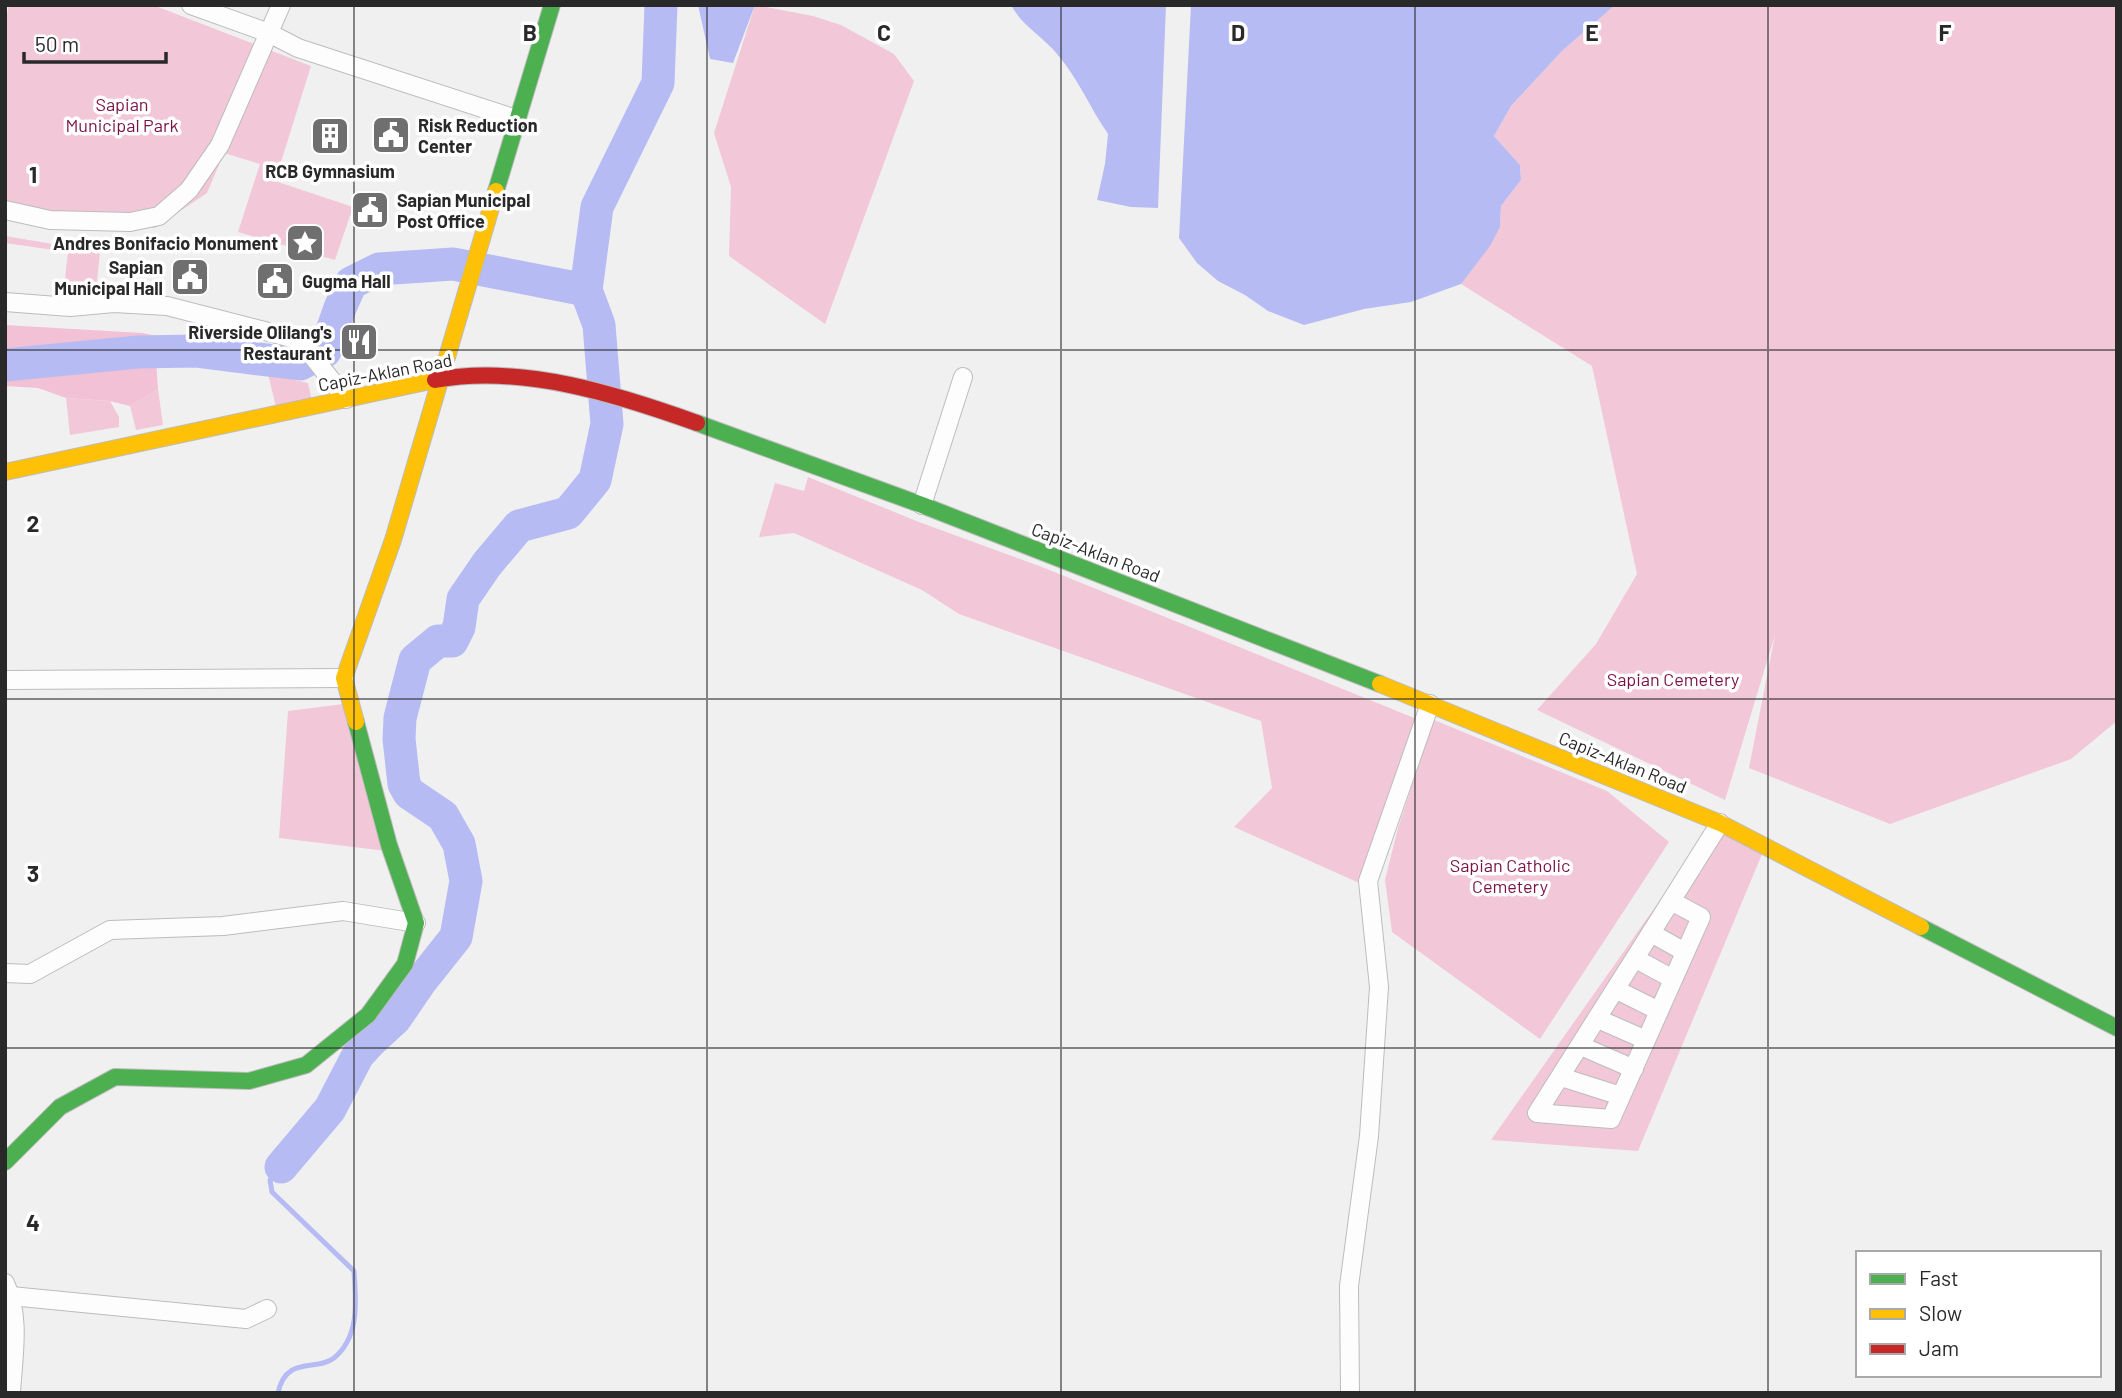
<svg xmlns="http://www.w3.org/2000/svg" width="2122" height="1398" font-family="Barlow,sans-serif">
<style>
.green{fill:#f2c7d7}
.forest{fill:#f3c1d5}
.water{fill:#b6bcf3}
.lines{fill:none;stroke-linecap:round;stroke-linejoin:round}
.stream{stroke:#b6bcf3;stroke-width:5}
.river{stroke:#b6bcf3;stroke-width:33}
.street-casing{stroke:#bdbcbd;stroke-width:20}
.fast-casing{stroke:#bdbcbd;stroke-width:18}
.slow-casing{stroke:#bdbcbd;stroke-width:18}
.jam-casing{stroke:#bdbcbd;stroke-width:18}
.street{stroke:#fdfdfd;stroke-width:18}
.fast{stroke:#4caf50;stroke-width:16}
.slow{stroke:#ffc107;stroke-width:16}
.jam{stroke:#c62828;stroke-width:16}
.grid{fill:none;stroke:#29292a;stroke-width:2;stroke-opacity:0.55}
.labels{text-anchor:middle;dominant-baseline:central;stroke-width:7;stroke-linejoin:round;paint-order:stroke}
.park-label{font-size:18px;fill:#7a1248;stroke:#fff}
.poi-label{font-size:18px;font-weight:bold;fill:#29292a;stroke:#fff;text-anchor:start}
.street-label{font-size:18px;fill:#29292a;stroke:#fff}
.grid-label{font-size:23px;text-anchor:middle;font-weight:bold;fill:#29292a;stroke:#fff;stroke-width:7;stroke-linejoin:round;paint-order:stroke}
</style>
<rect width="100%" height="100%" fill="#f1f0f1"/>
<g class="green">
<path d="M9,5H153L311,66L275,181L353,207L335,260L238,232L260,164L224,153L207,193L155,228L5,206V25Z"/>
<path d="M755,5L813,16L841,25L894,54L914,81L825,324L729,256L731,187L714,133Z"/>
<path d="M1615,5H2117V721L2071,759L1890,824L1749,768L1775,635L1725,800L1537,710L1596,644L1637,574L1592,366L1461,284L1500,227L1501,206L1521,180L1520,165L1494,136L1511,106L1562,51Z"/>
<path d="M5,236L100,252L97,281L146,296L62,305L68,252L5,243Z"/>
<path d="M268,374L308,383L312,401L277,411Z"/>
<path d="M158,389L163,425L136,430L130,406Z"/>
<path d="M66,398L110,401L119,417V427L70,435Z"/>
<path d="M808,477L919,522L1042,567L1424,722L1368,887L1234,827L1272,788L1261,721L959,614L922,590L794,533L759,537L775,483L804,491Z"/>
<path d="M359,702L395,852L279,838L288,711Z"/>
<path d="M1434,720L1607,791L1669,842L1540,1039L1392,932L1385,880L1398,828Z"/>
<path d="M1715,822L1765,847L1638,1151L1491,1140Z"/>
</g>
<path class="forest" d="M5,325L142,333L189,342L179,356L156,360L158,389L130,406L110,401L66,398L38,388L5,386Z"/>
<g class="water">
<path d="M698,5H755L733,63L710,59Z"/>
<path d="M1011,5H1166L1158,208L1131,207L1097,200L1105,164L1108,134C1090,108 1078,78 1057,54C1042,36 1022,26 1011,5Z"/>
<path d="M1191,5H1615L1562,51L1511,106L1494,136L1520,165L1521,180L1501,206L1500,227L1490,246L1461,284L1411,302L1364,309L1304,325L1268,311L1245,295L1218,281L1197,263L1179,238Z"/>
</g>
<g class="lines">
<path class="stream" d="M278,1393C286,1355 316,1372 334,1358C360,1337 356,1300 354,1271L272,1192L270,1180L281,1167"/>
<g class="river">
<path d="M5,365L138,352L195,351L300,364L325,351L340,308L351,283L379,269L453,264L586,290"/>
<path d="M281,1167L330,1109L358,1055L369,1043L395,1019L421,981L456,937L466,881L459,844L443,816L409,793L404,784L399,739L400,718L415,660L438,641H452L459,627L463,599L487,564L519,526L568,513L595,480L607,424L599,325L586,290L597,207L658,83L661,5"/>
</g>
<defs>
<g id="street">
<path d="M191,5L269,33L298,48L516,119"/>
<path d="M5,210L50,220L130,222L159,216L189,190L220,145L281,5"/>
<path d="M5,302L70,307L114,303L167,306L288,337L303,344L346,399"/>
<path d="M922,505L963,377"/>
<path d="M5,680L344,678"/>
<path d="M1671,901L1537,1113L1611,1119L1701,917L1671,901L1720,823"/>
<path d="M1651,933L1685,952"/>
<path d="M1636,959L1673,979"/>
<path d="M5,973L30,974L110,930L223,926L343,911L416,923"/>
<path d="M1617,990L1659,1011"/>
<path d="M1598,1019L1646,1040"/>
<path d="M1581,1046L1634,1069"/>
<path d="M1561,1077L1621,1096"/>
<path d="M5,1283C21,1317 13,1357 11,1393"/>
<path d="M11,1296L246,1319L267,1309"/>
<path d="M1350,1393L1349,1286L1369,1136L1379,987L1368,881L1430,704"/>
</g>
<g id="fast">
<path d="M496,191L552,5"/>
<path d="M697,423L922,505L1380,684"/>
<path d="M1921,927L2117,1028"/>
<path d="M5,1162L60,1107L115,1077L249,1081L306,1065L368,1015L405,964L416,923L389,845L356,722"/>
</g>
<g id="slow">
<path d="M5,472L435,380"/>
<path d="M1380,684L1720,823L1921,927"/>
<path d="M356,722L344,678L393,540L496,191"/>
</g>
<path id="jam" d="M435,380C522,364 616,394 697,423"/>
</defs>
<use href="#street" class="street-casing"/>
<use href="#fast" class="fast-casing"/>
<use href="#slow" class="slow-casing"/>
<use href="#jam" class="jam-casing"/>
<use href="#street" class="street"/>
<use href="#fast" class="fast"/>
<use href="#slow" class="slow"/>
<use href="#jam" class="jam"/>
</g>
<path class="grid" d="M354,5V1393M707,5V1393M1061,5V1393M1415,5V1393M1768,5V1393M5,350H2117M5,699H2117M5,1048H2117"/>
<defs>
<symbol id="civic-square" viewBox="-11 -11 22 22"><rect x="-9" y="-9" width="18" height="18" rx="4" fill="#6f6f70" stroke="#fff"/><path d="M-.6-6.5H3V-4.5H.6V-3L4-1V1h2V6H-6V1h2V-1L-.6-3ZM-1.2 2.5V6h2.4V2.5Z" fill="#fff"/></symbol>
<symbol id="building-square" viewBox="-11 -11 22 22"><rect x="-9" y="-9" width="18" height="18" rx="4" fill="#6f6f70" stroke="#fff"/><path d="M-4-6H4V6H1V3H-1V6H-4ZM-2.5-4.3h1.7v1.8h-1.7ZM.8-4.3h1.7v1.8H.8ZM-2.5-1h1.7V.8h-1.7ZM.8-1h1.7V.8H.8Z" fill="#fff"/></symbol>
<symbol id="sight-square" viewBox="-11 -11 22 22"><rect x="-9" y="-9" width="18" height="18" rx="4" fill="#6f6f70" stroke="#fff"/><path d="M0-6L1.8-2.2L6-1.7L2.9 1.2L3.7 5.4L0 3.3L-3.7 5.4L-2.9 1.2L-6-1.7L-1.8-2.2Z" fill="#fff"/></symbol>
<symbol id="restaurant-square" viewBox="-11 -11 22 22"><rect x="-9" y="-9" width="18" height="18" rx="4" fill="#6f6f70" stroke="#fff"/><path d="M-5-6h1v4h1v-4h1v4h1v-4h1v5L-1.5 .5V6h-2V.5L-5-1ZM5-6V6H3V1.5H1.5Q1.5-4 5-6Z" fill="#fff"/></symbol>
</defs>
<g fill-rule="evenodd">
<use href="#civic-square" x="369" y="113" width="44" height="44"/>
<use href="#building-square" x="308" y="114" width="44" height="44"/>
<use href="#civic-square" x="348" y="188" width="44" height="44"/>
<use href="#sight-square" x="283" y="221" width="44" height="44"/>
<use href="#civic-square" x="168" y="255" width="44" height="44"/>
<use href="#civic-square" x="253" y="259" width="44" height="44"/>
<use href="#restaurant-square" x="337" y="320" width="44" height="44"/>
</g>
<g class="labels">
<g class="park-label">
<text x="122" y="104">Sapian<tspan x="122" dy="21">Municipal Park</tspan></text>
<text x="1673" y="679">Sapian Cemetery</text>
<text x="1510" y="865">Sapian Catholic<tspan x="1510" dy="21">Cemetery</tspan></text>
</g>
<g class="poi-label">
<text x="418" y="125">Risk Reduction<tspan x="418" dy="21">Center</tspan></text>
<text x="330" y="171" text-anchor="middle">RCB Gymnasium</text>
<text x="397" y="200">Sapian Municipal<tspan x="397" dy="21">Post Office</tspan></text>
<text x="278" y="243" text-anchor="end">Andres Bonifacio Monument</text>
<text x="163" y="267" text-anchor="end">Sapian<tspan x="163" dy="21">Municipal Hall</tspan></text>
<text x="302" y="281">Gugma Hall</text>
<text x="332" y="332" text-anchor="end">Riverside Olilang's<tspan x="332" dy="21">Restaurant</tspan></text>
</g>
<g class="street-label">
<text transform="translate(385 372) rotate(-11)">Capiz-Aklan Road</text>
<text transform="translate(1096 552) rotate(21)">Capiz-Aklan Road</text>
<text transform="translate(1623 762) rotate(22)">Capiz-Aklan Road</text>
</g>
</g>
<g class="grid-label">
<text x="530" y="41">B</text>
<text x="884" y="41">C</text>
<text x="1238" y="41">D</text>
<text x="1592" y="41">E</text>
<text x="1945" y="41">F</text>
<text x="33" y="183">1</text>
<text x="33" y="532">2</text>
<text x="33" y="882">3</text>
<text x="33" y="1231">4</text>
</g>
<rect width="2122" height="1398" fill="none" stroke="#29292a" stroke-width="14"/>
<rect x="1856" y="1251" width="245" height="126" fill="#ffffff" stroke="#a9a9aa" stroke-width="2"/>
<rect x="1870" y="1274" width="35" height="10" fill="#4caf50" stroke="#a9a9aa" stroke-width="2"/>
<text x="1919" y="1286" font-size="21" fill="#29292a">Fast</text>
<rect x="1870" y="1309" width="35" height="10" fill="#ffc107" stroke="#a9a9aa" stroke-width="2"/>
<text x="1919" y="1321" font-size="21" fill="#29292a">Slow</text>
<rect x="1870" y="1344" width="35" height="10" fill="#c62828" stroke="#a9a9aa" stroke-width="2"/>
<text x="1919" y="1356" font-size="21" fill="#29292a">Jam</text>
<path d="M24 52v10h142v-10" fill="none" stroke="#29292a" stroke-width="3.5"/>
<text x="35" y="52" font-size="21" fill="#29292a" stroke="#ffffff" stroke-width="5" paint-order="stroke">50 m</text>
</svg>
